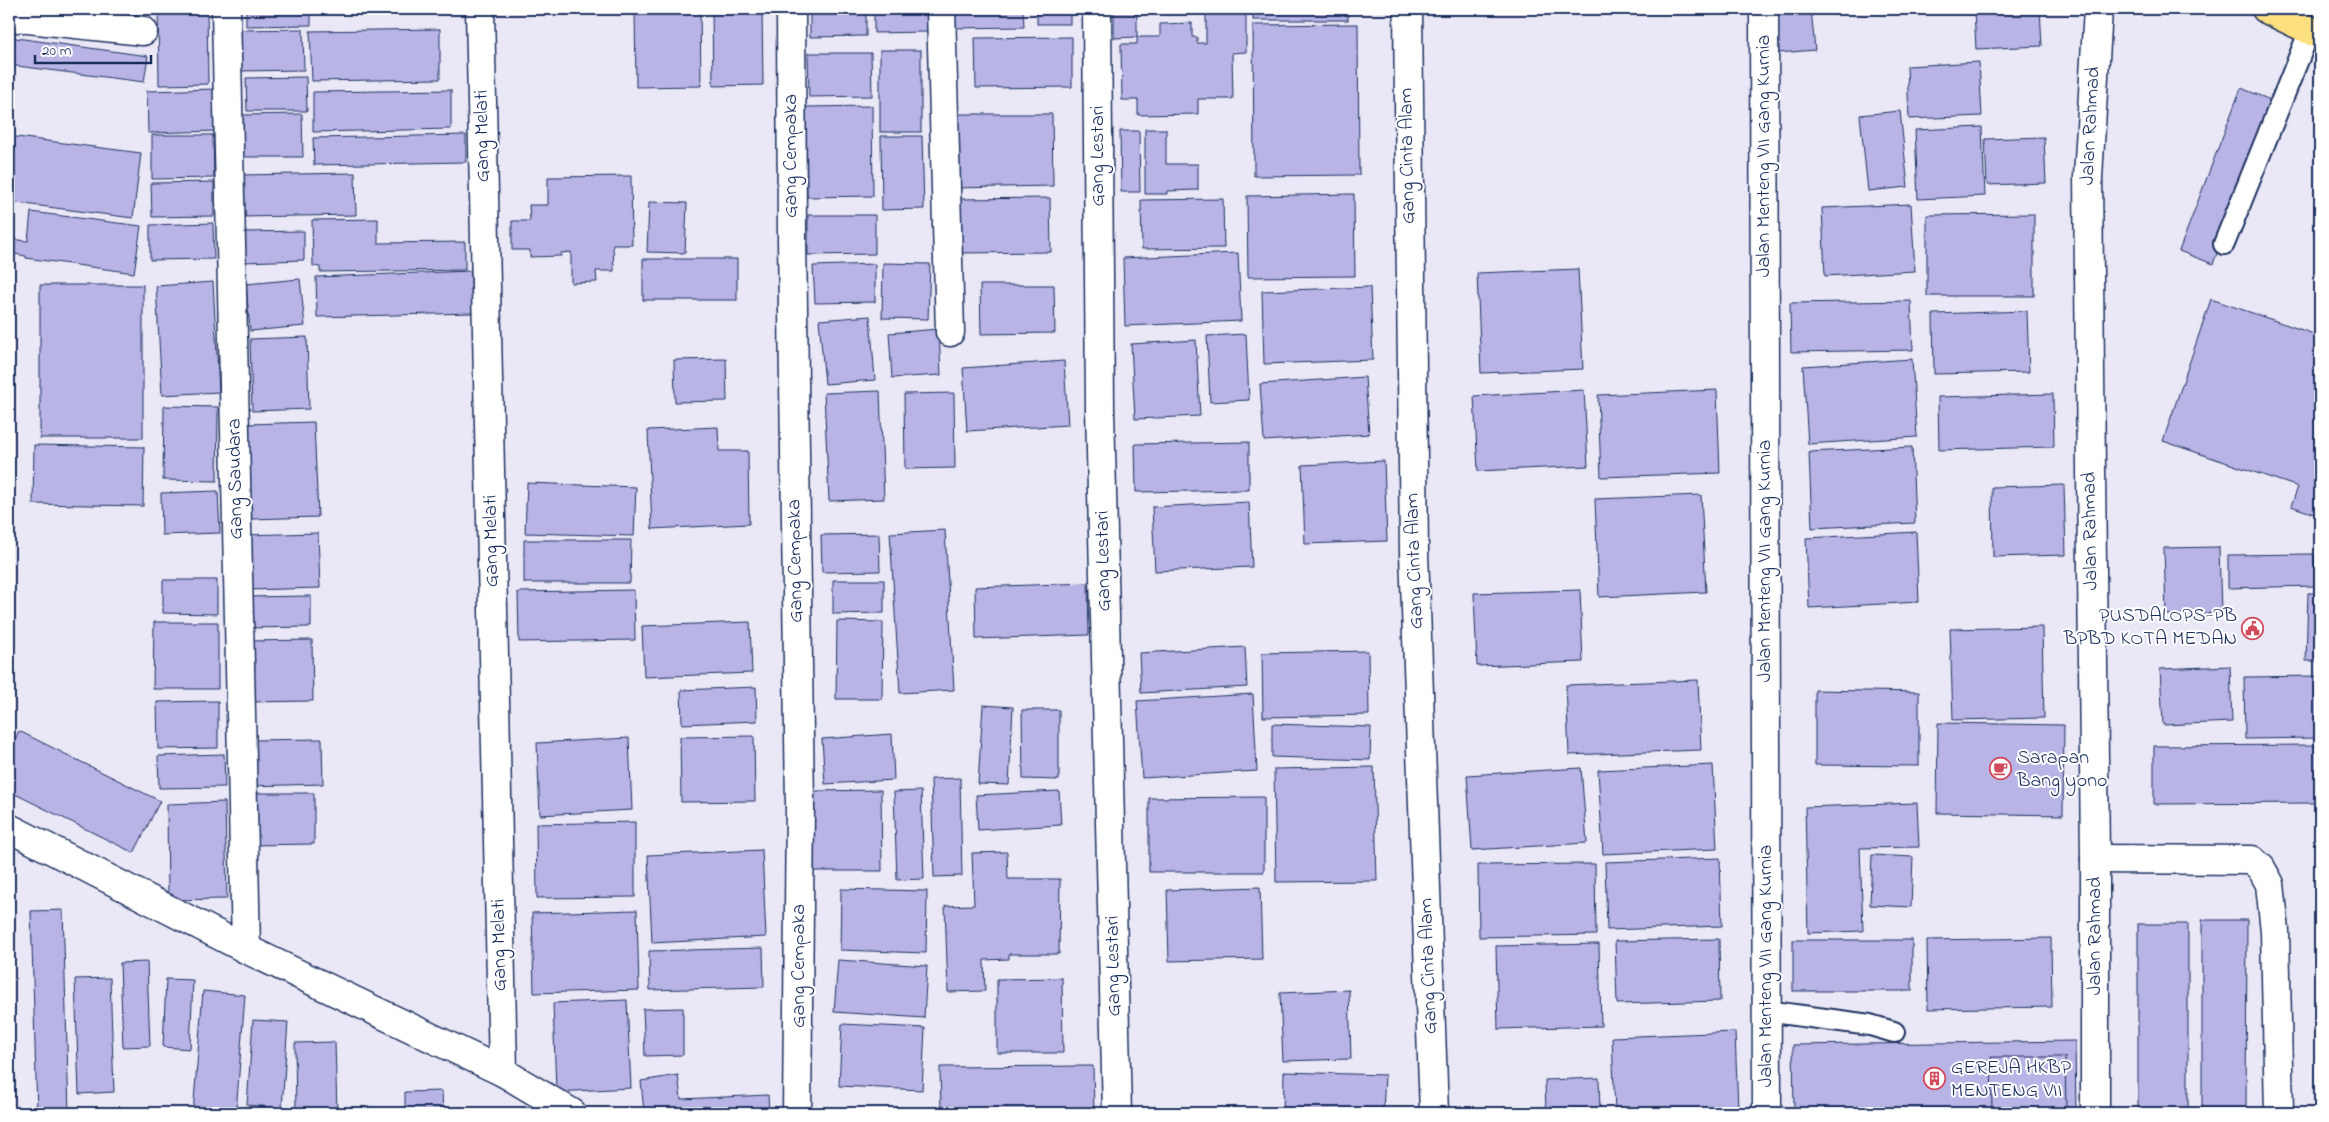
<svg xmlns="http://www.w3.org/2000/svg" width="2329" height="1122" font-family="'Indie Flower',sans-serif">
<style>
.building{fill:#b8b4e5;stroke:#1b2f5e}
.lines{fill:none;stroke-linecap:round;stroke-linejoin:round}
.service-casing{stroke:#1b2f5e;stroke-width:24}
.minor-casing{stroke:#1b2f5e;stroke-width:31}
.primary-casing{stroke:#1b2f5e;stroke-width:31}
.service{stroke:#fff;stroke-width:20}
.minor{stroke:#fff;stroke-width:28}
.primary{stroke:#fce080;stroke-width:28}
.labels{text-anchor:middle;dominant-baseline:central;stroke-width:4;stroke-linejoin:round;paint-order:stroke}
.street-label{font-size:20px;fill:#1b2f5e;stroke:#fff}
.poi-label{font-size:20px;fill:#1b2f5e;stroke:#fff;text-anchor:start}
</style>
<rect width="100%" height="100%" fill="#eae8f7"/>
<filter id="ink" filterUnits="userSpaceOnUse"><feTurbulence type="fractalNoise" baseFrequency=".02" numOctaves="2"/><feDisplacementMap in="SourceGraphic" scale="10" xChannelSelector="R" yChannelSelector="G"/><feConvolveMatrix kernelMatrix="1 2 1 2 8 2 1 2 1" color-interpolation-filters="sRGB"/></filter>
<g filter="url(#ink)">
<g class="building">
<path d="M31,9H137L135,23Z"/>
<path d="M158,9H207L208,84L159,85Z"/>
<path d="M246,9H311V25L246,26Z"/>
<path d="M635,9H700L701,86L636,87Z"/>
<path d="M712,9H762L763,85L713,86Z"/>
<path d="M810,9H866V36L810,37Z"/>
<path d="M874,9H928V32L874,33Z"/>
<path d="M950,9H1023L1024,27L950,28Z"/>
<rect x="1037" y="9" width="33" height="15"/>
<path d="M1114,9H1169V10L1137,11V37L1114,38Z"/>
<path d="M1206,9H1246V52L1232,53L1233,99H1198V114L1138,115V100H1122L1121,44H1137V37H1160V24L1192,23V37H1197V43H1206Z"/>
<rect x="1253" y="9" width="95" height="11"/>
<path d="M1775,9H1811L1815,50L1779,53Z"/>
<path d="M1974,9H2040L2042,46L1976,49Z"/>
<path d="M1358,24L1359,175L1254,176L1253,25Z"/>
<path d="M303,29L304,70L240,71L239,30Z"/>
<path d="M440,29V79L312,81L310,31Z"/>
<path d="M9,37L148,56L144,82L9,65Z"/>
<path d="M1072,37V87L976,88L975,38Z"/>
<rect x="880" y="50" width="41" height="82"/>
<path d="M808,53H871L872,96L809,97Z"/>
<path d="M1979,62L1982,116L1909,119L1907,66Z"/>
<path d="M306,77L307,111H247L246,78Z"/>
<path d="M2241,88L2273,101L2213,264L2179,251Z"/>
<path d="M216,89L217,131L148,133L147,91Z"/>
<path d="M451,90V129L313,132V92Z"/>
<path d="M872,106L873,196L807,197L806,107Z"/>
<path d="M1900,111L1908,187L1868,191L1860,115Z"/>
<path d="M302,114L303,157H243L242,115Z"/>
<path d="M954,114H1052L1053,186L954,188Z"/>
<path d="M1982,127L1985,196L1918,199L1915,130Z"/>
<path d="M1145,129H1166V164H1198V190L1167,191V194H1145Z"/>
<path d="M1120,131H1139L1140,192H1121Z"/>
<path d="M152,135H213L214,178L152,179Z"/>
<path d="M466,135V162L314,165L313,138Z"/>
<path d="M9,136L141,153L133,218L9,202Z"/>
<path d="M881,136H922L924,209L882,210Z"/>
<path d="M2044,137L2046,183L1987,185L1985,139Z"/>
<path d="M355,173L356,215L240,217L239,175Z"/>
<path d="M631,176L632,245H613L614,271H596L597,282L571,283V252L561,253V256L530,257V250H512V221H530L529,205H548V177Z"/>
<path d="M214,182V216L152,217L151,183Z"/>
<path d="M1354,194L1355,276L1248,277L1247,196Z"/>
<path d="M1050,198L1051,252L958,253L957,199Z"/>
<path d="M1223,199L1224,248L1142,249L1141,200Z"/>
<path d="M649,202L687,203L685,253L647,252Z"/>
<path d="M1911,204L1915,271L1825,276L1822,208Z"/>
<path d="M31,212L141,226L134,273L26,258V256L9,253V239L28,241Z"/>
<path d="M2034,214V296H1927V215Z"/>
<path d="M808,215H875V254L808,255Z"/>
<path d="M378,219V243L465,242V270L320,272V267L313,266L312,220Z"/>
<path d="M213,223L214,259L150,260V225Z"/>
<path d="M304,231V260L244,262V232Z"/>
<path d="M1238,253L1241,321L1125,326L1123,258Z"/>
<rect x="643" y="259" width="94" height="41"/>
<path d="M883,263L930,264L928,319L882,318Z"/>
<path d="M875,264V302L815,303L813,266Z"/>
<path d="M1578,269L1583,369L1481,373L1477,273Z"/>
<path d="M471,271L472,313L317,317L316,277Z"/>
<path d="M300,279L305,326L250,331L246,284Z"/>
<path d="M213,282L219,392L162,395L156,286Z"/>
<rect x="40" y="285" width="103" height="153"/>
<path d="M980,285H1054L1055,333L981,334Z"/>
<path d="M1370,287L1373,360L1264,364L1262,291Z"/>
<path d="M2211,299L2320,336V516L2291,506L2298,487L2163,441Z"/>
<path d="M1911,301L1913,350L1791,352L1790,303Z"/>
<path d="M2027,311L2029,372L1934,374L1933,314Z"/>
<path d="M870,316L875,380L825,384L819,320Z"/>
<path d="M939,329L941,375L892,378L889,333Z"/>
<path d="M1246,334L1249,400L1210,402L1207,336Z"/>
<path d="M307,337L309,409L252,411L250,339Z"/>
<path d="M1196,340L1200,416L1135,419L1131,344Z"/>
<path d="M726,359L727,401L675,402L674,360Z"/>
<path d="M1912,359L1917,437L1808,444L1803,366Z"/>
<path d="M1064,361L1068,425L967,431L963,368Z"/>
<path d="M1365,377L1369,434L1264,441L1260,384Z"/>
<path d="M1584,390L1588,466L1478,471L1474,396Z"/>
<path d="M1717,390L1720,473L1601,477L1598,395Z"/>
<path d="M880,391L884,499L829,501L824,393Z"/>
<path d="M954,393L955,468L905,469L904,394Z"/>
<path d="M2053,394L2054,447L1939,450L1938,397Z"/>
<path d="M164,406L218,407L217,481L163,480Z"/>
<path d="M314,422L318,517L251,519L247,424Z"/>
<path d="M718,427L719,451H748L749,524L652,529L648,430Z"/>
<path d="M1249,442V490L1136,492L1135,444Z"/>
<path d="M34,445L144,447L143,506L33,504Z"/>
<path d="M1912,447L1915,523L1812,528L1809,452Z"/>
<path d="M1384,461L1387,541L1305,544L1302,465Z"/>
<path d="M527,483L636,487L634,536L525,533Z"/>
<path d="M2064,485L2066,555L1993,557L1992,487Z"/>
<path d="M218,491L220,533L162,535L161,493Z"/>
<path d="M1701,495L1706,592L1599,597L1595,499Z"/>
<path d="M1249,502L1252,567L1155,571L1152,507Z"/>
<path d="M945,530L954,690L900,693L890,533Z"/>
<path d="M1916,532L1919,602L1809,608L1806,538Z"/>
<path d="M318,533L320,588L247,590L245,535Z"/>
<path d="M879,534L880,571L822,572L821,535Z"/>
<path d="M524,540H631L630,583H524Z"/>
<path d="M2219,547L2221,613L2166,615L2164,548Z"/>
<path d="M2314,554L2315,586L2228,588V555Z"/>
<path d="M163,580H217V614L163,613Z"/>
<path d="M833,580H884V613L833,614Z"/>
<path d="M1088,583L1089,635L976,639L975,587Z"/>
<path d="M634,590L635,640L519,642L518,592Z"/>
<path d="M1580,590L1583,662L1477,666L1474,593Z"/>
<path d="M2308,593H2320V661H2306Z"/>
<path d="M311,596V627L245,628L244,597Z"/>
<path d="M837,621L883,622L882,699H836Z"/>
<path d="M154,622H218V689H153Z"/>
<path d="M750,622L752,673L644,677L642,626Z"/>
<path d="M2042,627L2044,718L1953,720L1950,629Z"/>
<path d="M312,640L313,701L248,702L247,641Z"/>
<path d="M1245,647L1247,687L1141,693L1139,653Z"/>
<path d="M1368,651L1369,715L1263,717L1262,653Z"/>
<path d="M2230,666L2232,722L2163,725L2160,669Z"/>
<path d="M2320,676V738L2245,739L2244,677Z"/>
<path d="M1698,680L1701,750L1569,755L1566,685Z"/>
<path d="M756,687L757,721L682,724L681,690Z"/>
<path d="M1815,690L1919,692V766L1815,765Z"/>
<path d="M1253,694L1257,771L1142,778L1137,701Z"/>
<path d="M218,701V748L158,749L157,702Z"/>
<path d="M983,705L1013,707L1009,785L978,784Z"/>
<path d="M1022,710H1059V780L1023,779Z"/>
<path d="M1938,723L2064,725L2063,815L1937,813Z"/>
<path d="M1272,724L1371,727L1370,760L1272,757Z"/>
<path d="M19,731L160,801L134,853L9,791V751Z"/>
<path d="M892,734L894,780L825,784L822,739Z"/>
<path d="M754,736L755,801L681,802L680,737Z"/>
<path d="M629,738L632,810L540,815L537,743Z"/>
<path d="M322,739L323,784L250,786L249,740Z"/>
<path d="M2320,745V803L2154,804V746Z"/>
<path d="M224,754L225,787L159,788L158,756Z"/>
<path d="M1713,765L1717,849L1603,854L1598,770Z"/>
<path d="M1374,767L1377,881L1276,882L1274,769Z"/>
<path d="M1581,768L1587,843L1472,850L1467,775Z"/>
<path d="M960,778L962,876L934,877L931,779Z"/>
<path d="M881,790L882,871H814V791Z"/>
<path d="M921,791L924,879L897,880L894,792Z"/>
<path d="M1059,791L1061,825L978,830L976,795Z"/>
<path d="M251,793H314V844L252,845Z"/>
<path d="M1264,797V872H1149V798Z"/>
<path d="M225,802L227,899L168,900L167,804Z"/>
<path d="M1917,803L1919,847L1860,848L1863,931L1808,933L1805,807Z"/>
<path d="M635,822V897L537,898L536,824Z"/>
<path d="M762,850L766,937L652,943L648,855Z"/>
<path d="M1007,852L1008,879H1060L1059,954H1009V959L984,960L985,991L948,992L945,906L974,905L972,853Z"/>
<path d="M1872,855L1913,857L1911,907L1870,905Z"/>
<path d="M1720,858L1722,926L1607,930L1605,862Z"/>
<path d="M1595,864L1596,935L1479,937L1478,865Z"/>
<path d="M1260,887L1262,959L1169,961L1167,890Z"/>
<path d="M9,889H12L10,965L9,964Z"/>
<path d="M841,889L927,891L926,953L840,950Z"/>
<path d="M63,910L69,1113H37L31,911Z"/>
<path d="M637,910L639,990L534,993L532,913Z"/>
<path d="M2202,920H2247L2246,1113H2202Z"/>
<rect x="2138" y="924" width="50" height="189"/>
<path d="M2051,938L2052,1007L1928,1009L1927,940Z"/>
<path d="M1719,939L1720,1001L1617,1004L1615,941Z"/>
<rect x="1793" y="940" width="119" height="51"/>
<path d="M1599,944L1601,1026L1498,1029L1496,946Z"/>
<path d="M763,948L764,987L650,990L649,951Z"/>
<path d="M838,960L927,966L924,1018L834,1012Z"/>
<path d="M147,962L150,1046L123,1047L120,963Z"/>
<path d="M110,978L114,1092L79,1094L75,979Z"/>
<path d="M1062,978L1063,1053H997V979Z"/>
<path d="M166,979L193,980L190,1049L163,1047Z"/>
<path d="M1349,990L1351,1059L1283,1061L1280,993Z"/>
<path d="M203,991L245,995L236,1113H193Z"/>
<path d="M627,1000L631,1088L556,1092L553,1003Z"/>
<path d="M683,1008V1055L645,1056L643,1009Z"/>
<path d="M253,1020L288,1022L282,1108L247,1105Z"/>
<path d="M842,1024L925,1028L922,1090L839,1086Z"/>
<path d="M1735,1032L1738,1110L1615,1113L1612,1037Z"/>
<path d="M2075,1041L2076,1113H1794L1793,1045Z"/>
<path d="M335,1042L337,1113H296L295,1043Z"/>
<path d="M1991,1057H2065L2066,1111L1992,1112Z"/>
<path d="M1093,1066L1094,1113H941L940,1067Z"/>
<path d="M1284,1072L1385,1075L1383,1113H1283Z"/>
<path d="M678,1075L681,1099L768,1095L769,1113H644L641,1081Z"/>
<path d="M1599,1078L1600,1113H1546L1545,1080Z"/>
<path d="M442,1091L443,1113H405V1092Z"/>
<path d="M1153,1109L1274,1112L1153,1113Z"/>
</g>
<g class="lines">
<defs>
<g id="service">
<path d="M2224,244L2310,30"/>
<path d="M1766,1011L1870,1025L1894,1032"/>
</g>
<g id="minor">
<path d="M226,9L246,949"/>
<path d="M480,9L503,1072"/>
<path d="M791,9L792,239L800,806L797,1113"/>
<path d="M941,9L950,332"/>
<path d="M1097,9L1100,409L1117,1113"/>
<path d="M1408,9L1414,553L1434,1113"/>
<path d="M1764,9L1767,1113"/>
<path d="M9,17L143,31"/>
<path d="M9,828L246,949L503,1072L572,1113"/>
<path d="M2095,859L2252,860L2261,868L2270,884L2275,931L2279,1113"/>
<path d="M2095,1113V859L2088,177L2098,9"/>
</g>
<path id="primary" d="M2266,9L2320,35"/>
</defs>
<use href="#service" class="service-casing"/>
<use href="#minor" class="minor-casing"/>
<use href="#primary" class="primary-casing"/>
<use href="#service" class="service"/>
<use href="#minor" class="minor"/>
<use href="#primary" class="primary"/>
</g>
</g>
<defs>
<symbol id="civic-ring" viewBox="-11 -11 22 22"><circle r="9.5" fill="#fff" stroke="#d1495b" stroke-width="1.5"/><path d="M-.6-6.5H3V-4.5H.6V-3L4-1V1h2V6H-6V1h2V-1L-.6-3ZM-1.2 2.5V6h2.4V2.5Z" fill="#d1495b"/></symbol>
<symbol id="cafe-ring" viewBox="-11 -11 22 22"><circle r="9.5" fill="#fff" stroke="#d1495b" stroke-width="1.5"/><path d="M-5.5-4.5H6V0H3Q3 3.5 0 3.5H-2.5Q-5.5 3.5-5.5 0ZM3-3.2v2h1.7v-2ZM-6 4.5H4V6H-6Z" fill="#d1495b"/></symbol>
<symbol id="building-ring" viewBox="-11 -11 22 22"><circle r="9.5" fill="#fff" stroke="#d1495b" stroke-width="1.5"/><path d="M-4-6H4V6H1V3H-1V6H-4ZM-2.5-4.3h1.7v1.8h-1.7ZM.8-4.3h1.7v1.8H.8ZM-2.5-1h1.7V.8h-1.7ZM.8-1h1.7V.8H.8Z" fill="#d1495b"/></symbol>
</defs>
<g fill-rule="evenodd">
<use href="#civic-ring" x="2240" y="616" width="25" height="25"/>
<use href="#cafe-ring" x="1988" y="756" width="25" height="25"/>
<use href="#building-ring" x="1922" y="1066" width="25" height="25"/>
</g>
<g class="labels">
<g class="street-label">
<text transform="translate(2091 126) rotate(-87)">Jalan Rahmad</text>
<text transform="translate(483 136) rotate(-91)">Gang Melati</text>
<text transform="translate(791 156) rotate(-90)">Gang Cempaka</text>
<text transform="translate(1098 156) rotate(-90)">Gang Lestari</text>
<text transform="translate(1408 156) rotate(-91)">Gang Cinta Alam</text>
<text transform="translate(1764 156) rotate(-90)">Jalan Menteng VII Gang Kurnia</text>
<text transform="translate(236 479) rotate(-91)">Gang Saudara</text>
<text transform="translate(2091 531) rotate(-91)">Jalan Rahmad</text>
<text transform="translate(492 541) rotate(-91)">Gang Melati</text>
<text transform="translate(796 561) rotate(-91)">Gang Cempaka</text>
<text transform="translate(1104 561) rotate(-91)">Gang Lestari</text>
<text transform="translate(1415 561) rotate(-92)">Gang Cinta Alam</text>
<text transform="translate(1765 561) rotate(-90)">Jalan Menteng VII Gang Kurnia</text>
<text transform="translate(2095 936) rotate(-90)">Jalan Rahmad</text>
<text transform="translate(500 945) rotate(-91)">Gang Melati</text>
<text transform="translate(799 966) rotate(-90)">Gang Cempaka</text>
<text transform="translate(1114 966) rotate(-91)">Gang Lestari</text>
<text transform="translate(1429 966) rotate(-92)">Gang Cinta Alam</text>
<text transform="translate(1766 966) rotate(-90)">Jalan Menteng VII Gang Kurnia</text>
</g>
<g class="poi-label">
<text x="2237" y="616" text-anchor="end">PUSDALOPS-PB<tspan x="2237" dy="23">BPBD KOTA MEDAN</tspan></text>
<text x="2017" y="758">Sarapan<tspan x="2017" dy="23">Bang yono</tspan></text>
<text x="1951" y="1068">GEREJA HKBP<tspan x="1951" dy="23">MENTENG VII</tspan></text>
</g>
</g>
<rect width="2329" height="1122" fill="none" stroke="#fff" stroke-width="30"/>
<rect x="15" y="15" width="2299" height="1092" fill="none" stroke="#1b2f5e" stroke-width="2" filter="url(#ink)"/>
<path d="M35 55v8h116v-8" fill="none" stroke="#1b2f5e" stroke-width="2.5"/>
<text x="42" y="55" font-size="15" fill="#1b2f5e" stroke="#ffffff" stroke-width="4" paint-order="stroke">20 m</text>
</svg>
